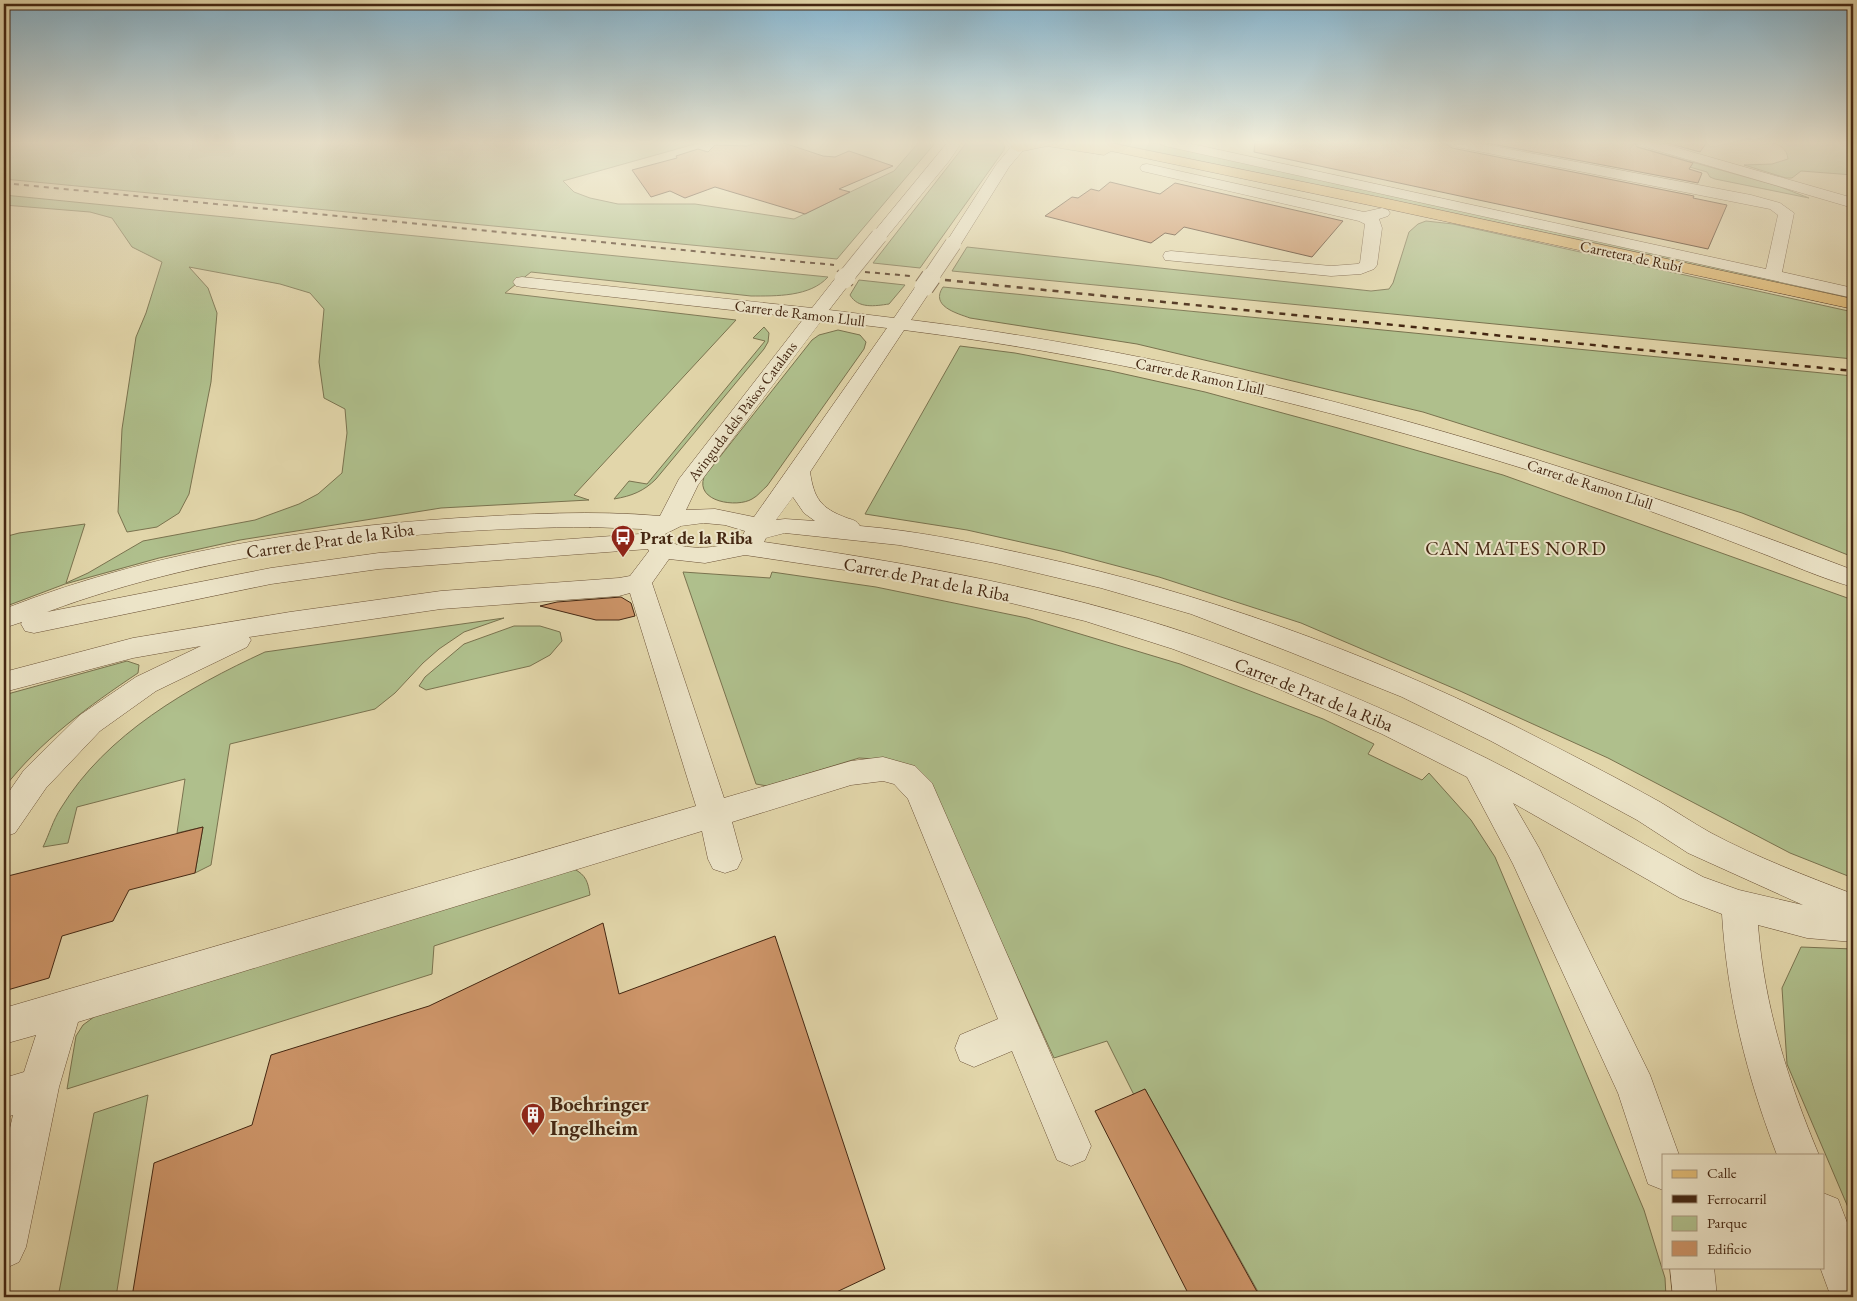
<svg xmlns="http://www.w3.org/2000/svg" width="1857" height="1301" font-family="'EB Garamond',serif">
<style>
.green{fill:#afbf8c;stroke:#7a734f}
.building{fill:#cc9468;stroke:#442712}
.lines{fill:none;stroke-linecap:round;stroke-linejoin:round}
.minor-casing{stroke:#6c5338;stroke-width:1}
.major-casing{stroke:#442712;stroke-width:1}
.minor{fill:#ece4c8;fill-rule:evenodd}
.major{fill:#e1bb75;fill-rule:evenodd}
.rail-far1{stroke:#442712;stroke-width:2;stroke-dasharray:5 5;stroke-linecap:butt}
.rail{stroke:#442712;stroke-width:2.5;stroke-dasharray:6 6;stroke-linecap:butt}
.minor-bridge-far1-casing{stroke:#6c5338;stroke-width:17;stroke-linecap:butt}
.minor-bridge-casing{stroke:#6c5338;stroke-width:21;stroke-linecap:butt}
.minor-bridge-far1{stroke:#ece4c8;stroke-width:16}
.minor-bridge{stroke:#ece4c8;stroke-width:19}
.labels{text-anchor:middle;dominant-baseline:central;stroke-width:4;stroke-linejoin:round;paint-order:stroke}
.far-street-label{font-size:15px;fill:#442712;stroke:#ece4c8}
.poi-label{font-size:18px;font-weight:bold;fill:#442712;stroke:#ece4c8;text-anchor:start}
.street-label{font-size:18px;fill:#442712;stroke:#ece4c8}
.neighbourhood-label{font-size:19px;letter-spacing:1px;fill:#442712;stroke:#ece4c8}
.near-poi-label{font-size:21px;font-weight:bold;fill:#442712;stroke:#ece4c8;text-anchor:start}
</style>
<rect width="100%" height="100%" fill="#e2d6aa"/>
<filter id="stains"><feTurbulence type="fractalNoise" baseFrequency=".004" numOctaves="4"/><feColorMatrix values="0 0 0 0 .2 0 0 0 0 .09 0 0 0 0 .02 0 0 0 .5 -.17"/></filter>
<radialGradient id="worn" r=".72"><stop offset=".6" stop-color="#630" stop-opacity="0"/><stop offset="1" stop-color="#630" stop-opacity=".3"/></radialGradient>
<g class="green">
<path d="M4,142H702L563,181L574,192L590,198L618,204H695L794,219L894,171L919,142H936L837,259L4,179Z"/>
<path d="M967,142H1001L1005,145L1004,150L920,268L873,263Z"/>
<path d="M1108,142H1149L1853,296V300L1595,243Z"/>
<path d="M1603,142H1620L1778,186L1809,198L1715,179L1710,177L1707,172Z"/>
<path d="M1769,142H1853V175L1801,171L1792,178H1786L1744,165L1772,164L1788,159C1787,148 1779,144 1769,142Z"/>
<path d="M4,195L828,277C810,297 776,296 751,296L531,272L505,293L736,320L574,495L589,500L441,508L240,540L159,558L65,584L4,607V537L19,533L85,524L66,583L88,573L143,541L255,520L299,504L318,494L342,473L347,433L345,409L324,398L319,362L324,309L310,293L280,284L189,267L208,288L217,313L211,382L189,494L179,513L157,527L127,532L118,512L122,429L136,337L146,313L162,262L132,247L112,218L90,212L4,205Z"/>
<path d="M1426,221L1453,224L1853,312V359L952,271L967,247L1371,291L1389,289L1393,283L1409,232L1418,224Z"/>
<path d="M859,280L905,285L889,304C875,306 858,309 850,295Z"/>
<path d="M943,287L1853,376V557L1742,513L1423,412L1137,344L970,318C956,313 930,306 943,287Z"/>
<path d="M764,327L769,333L768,342L764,349L656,479C644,491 632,496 614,499L629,481L647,484L765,341L753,338Z"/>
<path d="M838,330L860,335L866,342L864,349L767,486C762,490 758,496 752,499C737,508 695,502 704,477L812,340L819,335Z"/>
<path d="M960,346L1015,353L1111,371L1205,392L1338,428L1503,475L1853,600V878L1790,853L1608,758L1460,691L1301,623L1159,577L1061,551L967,530L865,514Z"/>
<path d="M683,572L770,578L772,572L876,587L1027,618L1180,664L1323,719L1374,744L1368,754L1422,780L1429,773L1471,820L1495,857L1644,1210L1665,1278L1666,1297H1261L1145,1089L1134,1095L1107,1041L1054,1058L933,792L875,759L859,758L767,786L756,784Z"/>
<path d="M504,618L464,632L439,649L423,663L395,693L375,709L230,744L211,865L195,873L203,827L177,833L185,779L77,807L68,843L43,847C49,835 53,820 61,808C106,734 189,687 265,652Z"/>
<path d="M514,626H540L560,632L562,641L550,655L530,666L426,690L419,686L425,677L464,644Z"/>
<path d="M127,661L139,665L138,673C90,705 39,742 4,788V695Z"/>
<path d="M574,869C586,875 588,882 590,895L434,946L432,974L67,1089L76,1036L83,1025L98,1014Z"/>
<path d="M1801,947L1853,949V1219L1787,1064L1782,988Z"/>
<path d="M148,1095L116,1297H58L94,1113Z"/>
</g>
<g class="building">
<path d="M760,142H781L823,156L835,157L849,151L893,166L839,189L850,192L805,214L715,187L685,198L670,191L651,197L632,170L677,158L676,156L698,149L708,152L715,145L747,146Z"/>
<path d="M1255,142H1443L1452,148L1694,196L1693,198L1727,205L1708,249L1254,152Z"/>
<path d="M1481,142H1634L1637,147L1693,163L1689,169L1702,173L1698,183Z"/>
<path d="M1663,142H1707L1700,152Z"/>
<path d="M1110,182L1160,194L1175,183L1343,221L1312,257L1184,227L1175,235L1165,233L1151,243L1045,216L1072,197L1078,198L1091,189L1099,191Z"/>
<path d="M621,597L631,603L635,616L619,620H596L540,606L557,602Z"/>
<path d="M203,827L195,873L129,890L113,921L62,936L49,978L4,991V877Z"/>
<path d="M603,923L619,994L775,936L885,1269L826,1297H132L154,1163L252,1125L271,1055L429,1006Z"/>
<path d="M1145,1089L1260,1297H1190L1095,1111Z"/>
</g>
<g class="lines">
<defs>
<g id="minor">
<path d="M948,142H962L949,161L885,239H873L871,236L873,233Z"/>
<path d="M1005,142H1020L1025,148L1009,167L959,247H947L945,244L996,165L1010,148Z"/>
<path d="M1158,142H1183L1766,269L1778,215L1770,209L1452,146L1445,142H1472L1751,195L1780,203L1794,213L1782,272L1853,288V298L1165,146Z"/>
<path d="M1636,142H1657L1853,198V208L1638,145Z"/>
<path d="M1147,164L1364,212L1382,208L1388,210L1390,213L1388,216L1379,219L1382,228L1377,265L1374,269L1361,274L1331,276L1165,260L1163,256L1165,252L1171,251L1331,266L1357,264L1360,263L1365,224L1359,221L1142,171L1140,168L1142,165Z"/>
<path d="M844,274L850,275L853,279L829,310L894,318L918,283L924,282L930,283L933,287L911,320C1235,360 1549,454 1853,570V587C1820,578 1788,563 1756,551C1697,528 1638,506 1579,486C1358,415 1134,359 904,330L810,472C814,498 820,508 847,518C853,520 856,520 860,526C920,531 980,544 1039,557C1203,593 1363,651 1513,725C1562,750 1612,775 1660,802C1677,812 1693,823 1711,833C1756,857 1806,876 1853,894V942L1807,938L1758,925C1764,1005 1788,1081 1819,1155H1777C1747,1077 1727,998 1722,914L1680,898L1513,803L1539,848L1650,1075L1679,1155H1663V1190L1648,1184L1618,1093L1513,864L1467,777L1382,734L1272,686L1173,649L1085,621L982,596L885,576L745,555L705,563L669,559L652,583L724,798L851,761L883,757L915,766L932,783L1091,1146L1085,1160L1071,1166L1057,1160L1012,1051L974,1067L960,1061L955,1048L960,1035L998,1019L908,799L894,784L883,781L851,785L732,822L742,859L737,869L725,873L713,869L708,859L702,831L78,1022L59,1087L26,1247L19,1262L4,1269V1154L13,1115L4,1118V1078L24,1072L36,1035L4,1044V1008L696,806L630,593L619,596L441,609L249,637L251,640L247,647L156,691L100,731L46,788L15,833L4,837V799L24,770L80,715L136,677L201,646L133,658L4,692V672L133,638L290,612L441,591L619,578L630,576L649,551L648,549L379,569L271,584L34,633L25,631L21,624L22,622L4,628V609C149,552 304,528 459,518C526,514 593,510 660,516L679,479L804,318L522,287L516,286L513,282L516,278L522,277L812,308L838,275ZM822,320L887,328L754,517L715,509L686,510L698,485ZM793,497L804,513L815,521L785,519L776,520ZM704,523L725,525L745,531C737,551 676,553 664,537L665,534L681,526ZM590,527L642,529L640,534L379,553L271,568L47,612C213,550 413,528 590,527ZM785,533L899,545L995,563L1101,588L1191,614L1290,652L1402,697L1491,741L1637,820L1688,853L1803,905L1739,890L1703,877C1631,838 1560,795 1486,758C1391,711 1293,669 1193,635C1053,588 909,563 764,542L766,538Z"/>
<path d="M1823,1193L1838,1199L1853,1238V1297H1831L1820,1267H1823Z"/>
<path d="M1670,1267H1714L1717,1297H1673Z"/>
</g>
<path id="major" d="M1011,142H1105L1388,199L1853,299V309L1388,209L1111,151L1104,155L1047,146L1018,152L1011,148Z"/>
</defs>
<use href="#minor" class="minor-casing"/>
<use href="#major" class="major-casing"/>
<use href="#minor" class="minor"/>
<use href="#major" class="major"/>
<g class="rail-far1">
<path d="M4,183L834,265"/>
<path d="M865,272L911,276"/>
</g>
<path class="rail" d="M945,280L1853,371"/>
<defs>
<g id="minor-bridge-far1">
<path d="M845,278L879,236"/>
<path d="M930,278L953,244"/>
</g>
<g id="minor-bridge">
<path d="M844,279L846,277"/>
<path d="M924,287L931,277"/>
</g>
</defs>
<use href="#minor-bridge-far1" class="minor-bridge-far1-casing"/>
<use href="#minor-bridge" class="minor-bridge-casing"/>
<use href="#minor-bridge-far1" class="minor-bridge-far1"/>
<use href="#minor-bridge" class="minor-bridge"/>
</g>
<linearGradient id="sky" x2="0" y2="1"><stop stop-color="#87b6d0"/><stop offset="0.44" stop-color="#f2edd9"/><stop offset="1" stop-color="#f2edd9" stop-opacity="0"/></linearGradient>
<rect width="1857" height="324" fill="url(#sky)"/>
<defs>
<symbol id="bus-pin" viewBox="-11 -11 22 30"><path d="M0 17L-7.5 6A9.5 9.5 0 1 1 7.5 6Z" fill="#8f2418" stroke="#ece4c8"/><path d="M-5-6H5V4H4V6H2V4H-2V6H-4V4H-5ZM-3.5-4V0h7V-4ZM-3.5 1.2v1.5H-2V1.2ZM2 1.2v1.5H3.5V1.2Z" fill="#fff"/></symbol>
<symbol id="building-pin" viewBox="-11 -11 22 30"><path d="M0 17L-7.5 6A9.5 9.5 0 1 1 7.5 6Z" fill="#8f2418" stroke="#ece4c8"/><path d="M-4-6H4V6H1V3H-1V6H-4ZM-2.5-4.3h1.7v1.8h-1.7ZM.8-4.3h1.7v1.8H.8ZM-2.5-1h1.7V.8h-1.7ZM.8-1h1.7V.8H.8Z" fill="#fff"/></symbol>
</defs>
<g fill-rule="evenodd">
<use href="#bus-pin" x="609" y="523" width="28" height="38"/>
<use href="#building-pin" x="519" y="1101" width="28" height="38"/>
</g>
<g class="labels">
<g class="far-street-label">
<text transform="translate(1631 256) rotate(12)">Carretera de Rubí</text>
<text transform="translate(800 313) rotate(7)">Carrer de Ramon Llull</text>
<text transform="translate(1200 376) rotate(12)">Carrer de Ramon Llull</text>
<text transform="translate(742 411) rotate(-53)">Avinguda dels Països Catalans</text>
<text transform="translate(1590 484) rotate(18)">Carrer de Ramon Llull</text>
</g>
<g class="poi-label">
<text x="640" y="537">Prat de la Riba</text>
</g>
<g class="street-label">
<text transform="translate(330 540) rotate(-8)">Carrer de Prat de la Riba</text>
<text transform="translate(927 579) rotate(11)">Carrer de Prat de la Riba</text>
<text transform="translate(1314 694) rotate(22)">Carrer de Prat de la Riba</text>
</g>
<g class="neighbourhood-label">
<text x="1516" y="548">CAN MATES NORD</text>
</g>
<g class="near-poi-label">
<text x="550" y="1103">Boehringer<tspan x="550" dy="24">Ingelheim</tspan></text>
</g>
</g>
<rect width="1857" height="1301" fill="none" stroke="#e2d6aa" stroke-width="20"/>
<rect x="5" y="5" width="1847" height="1291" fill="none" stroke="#442712" stroke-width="2.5"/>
<rect x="10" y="10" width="1837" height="1281" fill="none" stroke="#442712"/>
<rect x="1662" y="1154" width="162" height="115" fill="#ece4c8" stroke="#a9987f"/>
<rect x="1672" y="1170" width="25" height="8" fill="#e1bb75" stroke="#a9987f"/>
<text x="1707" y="1178" font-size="15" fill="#442712">Calle</text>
<rect x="1672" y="1195" width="25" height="8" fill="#442712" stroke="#a9987f"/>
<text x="1707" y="1204" font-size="15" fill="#442712">Ferrocarril</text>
<rect x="1672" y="1216" width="25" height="15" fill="#afbf8c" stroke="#a9987f"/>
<text x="1707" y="1228" font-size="15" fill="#442712">Parque</text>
<rect x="1672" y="1241" width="25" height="15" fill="#cc9468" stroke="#a9987f"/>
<text x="1707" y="1254" font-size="15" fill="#442712">Edificio</text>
<rect width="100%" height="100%" filter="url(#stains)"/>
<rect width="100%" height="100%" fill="url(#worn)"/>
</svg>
